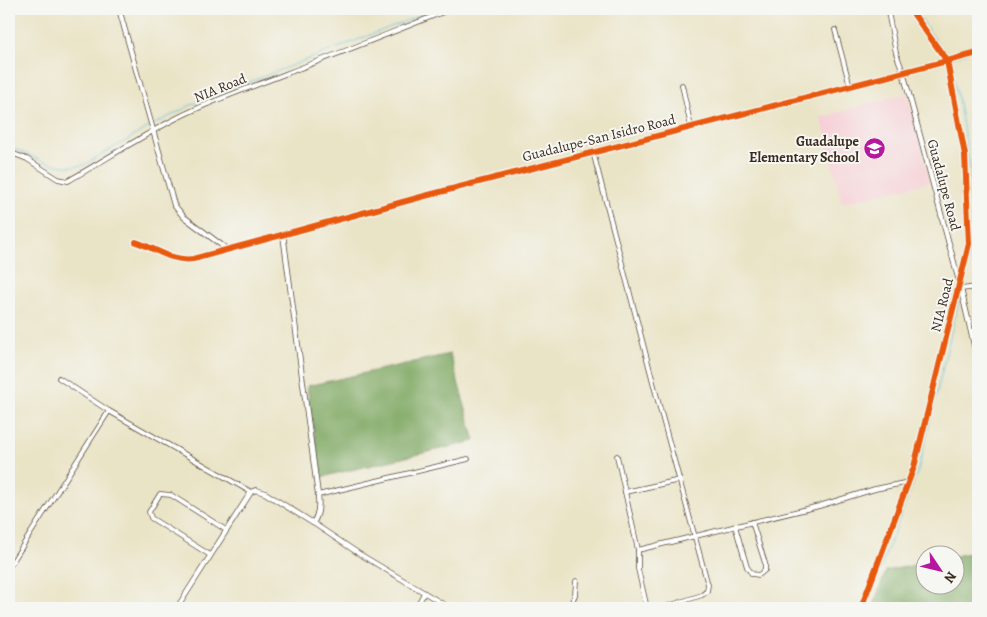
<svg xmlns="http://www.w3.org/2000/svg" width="987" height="617" font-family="Alegreya,serif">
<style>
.built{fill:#f6cfd6}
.forest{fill:#7ca65e;stroke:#5c683e}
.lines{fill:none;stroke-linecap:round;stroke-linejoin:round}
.stream{stroke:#58bcd7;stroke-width:1}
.minor-casing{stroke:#554637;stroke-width:5.5}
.tertiary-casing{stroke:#554637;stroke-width:6}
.minor{stroke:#fff;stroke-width:4}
.tertiary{stroke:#fff;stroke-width:4.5}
.cycleway-casing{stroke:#f6f6f2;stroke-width:9}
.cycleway{stroke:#e8590c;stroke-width:6}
.labels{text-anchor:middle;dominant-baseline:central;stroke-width:4;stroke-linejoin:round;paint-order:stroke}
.street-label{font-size:14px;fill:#3b2a1e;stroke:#f6f6f2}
.poi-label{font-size:14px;font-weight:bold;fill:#3b2a1e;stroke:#f6f6f2;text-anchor:end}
</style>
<rect width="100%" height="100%" fill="#f6f6f2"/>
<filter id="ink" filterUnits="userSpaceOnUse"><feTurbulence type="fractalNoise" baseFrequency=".02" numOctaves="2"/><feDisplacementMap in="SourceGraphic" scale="10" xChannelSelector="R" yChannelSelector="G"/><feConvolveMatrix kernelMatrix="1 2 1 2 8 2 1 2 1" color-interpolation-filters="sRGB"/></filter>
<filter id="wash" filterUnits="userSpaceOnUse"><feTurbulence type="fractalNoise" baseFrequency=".0096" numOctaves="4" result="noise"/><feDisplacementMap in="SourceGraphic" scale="20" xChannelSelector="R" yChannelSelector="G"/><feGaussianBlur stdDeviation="1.12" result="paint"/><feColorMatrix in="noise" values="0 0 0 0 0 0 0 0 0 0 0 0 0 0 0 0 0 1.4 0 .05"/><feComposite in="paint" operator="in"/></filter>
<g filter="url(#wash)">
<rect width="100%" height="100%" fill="#eae4c7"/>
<path class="built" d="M907,93L930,182L842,203L821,117Z"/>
<g class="forest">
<path d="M450,354L475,441L321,477L307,386Z"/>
<path d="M978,551V608H872L886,571L924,563V584H954L955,556Z"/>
</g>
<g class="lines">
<g class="stream">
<path d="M914,9L948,58L965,53L978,45"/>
<path d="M950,64L959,103L971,174L972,243L963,281"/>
<path d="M155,124L193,104L437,9"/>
<path d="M9,147C34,156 56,171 84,165L149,127"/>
<path d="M865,608L918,470L959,300"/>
</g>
</g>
</g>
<g filter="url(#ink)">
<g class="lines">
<defs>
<g id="minor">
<path d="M888,12L896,53L903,72"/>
<path d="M835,30L850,86"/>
<path d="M682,85L691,127"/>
<path d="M9,152L27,159L58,179L68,181C103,161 137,139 173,120C209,101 247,89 285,74C341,53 395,31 451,9"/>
<path d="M593,152L659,405L708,585L707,591L702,595L662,608"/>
<path d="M136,242C147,245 155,251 165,255C186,265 207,255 228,250"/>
<path d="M961,289L978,287"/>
<path d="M59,378L109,411L251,492"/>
<path d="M617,456L638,550V569L647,608"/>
<path d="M625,492L680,480"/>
<path d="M318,495L468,459"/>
<path d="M313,523L358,553L450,608"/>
<path d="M735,526L747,567L752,574L759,575L765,570V563L752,522"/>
<path d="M638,550L819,506L875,489L909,482"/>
<path d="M210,555L151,518L149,512L160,494L171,495L226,530"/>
<path d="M9,567L109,411"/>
<path d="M416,608L424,593"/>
<path d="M569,608L575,595L576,581"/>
<path d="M861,608L914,467L969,244L965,155L947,61L910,9"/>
</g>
<g id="tertiary">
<path d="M119,9L174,205L184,217L228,250L421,197L978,53"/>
<path d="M903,72L960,285L978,362"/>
<path d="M177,608L251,492L256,490L265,493L313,523C319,514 319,506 318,495L283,234"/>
</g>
</defs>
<use href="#minor" class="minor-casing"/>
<use href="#tertiary" class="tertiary-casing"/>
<use href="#minor" class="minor"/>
<use href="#tertiary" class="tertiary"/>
<defs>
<g id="cycleway">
<path d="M136,242C155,248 172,262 193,259L421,197L978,53"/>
<path d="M861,608L914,467L969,244L965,155L947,61L910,9"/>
</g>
</defs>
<use href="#cycleway" class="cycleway-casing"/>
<use href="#cycleway" class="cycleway"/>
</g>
</g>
<defs>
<symbol id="school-disc" viewBox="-11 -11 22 22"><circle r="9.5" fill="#b5179e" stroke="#f6f6f2"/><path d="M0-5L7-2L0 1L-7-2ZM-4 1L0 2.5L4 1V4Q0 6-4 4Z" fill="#fff"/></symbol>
</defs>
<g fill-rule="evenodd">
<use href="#school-disc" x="862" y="136" width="25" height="25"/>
</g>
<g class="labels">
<g class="street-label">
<text transform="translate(220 88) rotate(-22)">NIA Road</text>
<text transform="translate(599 138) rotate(-14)">Guadalupe-San Isidro Road</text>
<text transform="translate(944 185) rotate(75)">Guadalupe Road</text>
<text transform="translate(942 305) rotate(-76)">NIA Road</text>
</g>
<g class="poi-label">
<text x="859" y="141">Guadalupe<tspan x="859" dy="16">Elementary School</tspan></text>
</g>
</g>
<rect width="987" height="617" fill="none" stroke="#f6f6f2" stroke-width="30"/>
<g transform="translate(940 570) rotate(125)"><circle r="24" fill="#f6f6f2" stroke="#aba49d"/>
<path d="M0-4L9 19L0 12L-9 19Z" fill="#b5179e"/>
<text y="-8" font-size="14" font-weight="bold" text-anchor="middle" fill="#3b2a1e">N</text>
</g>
</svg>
